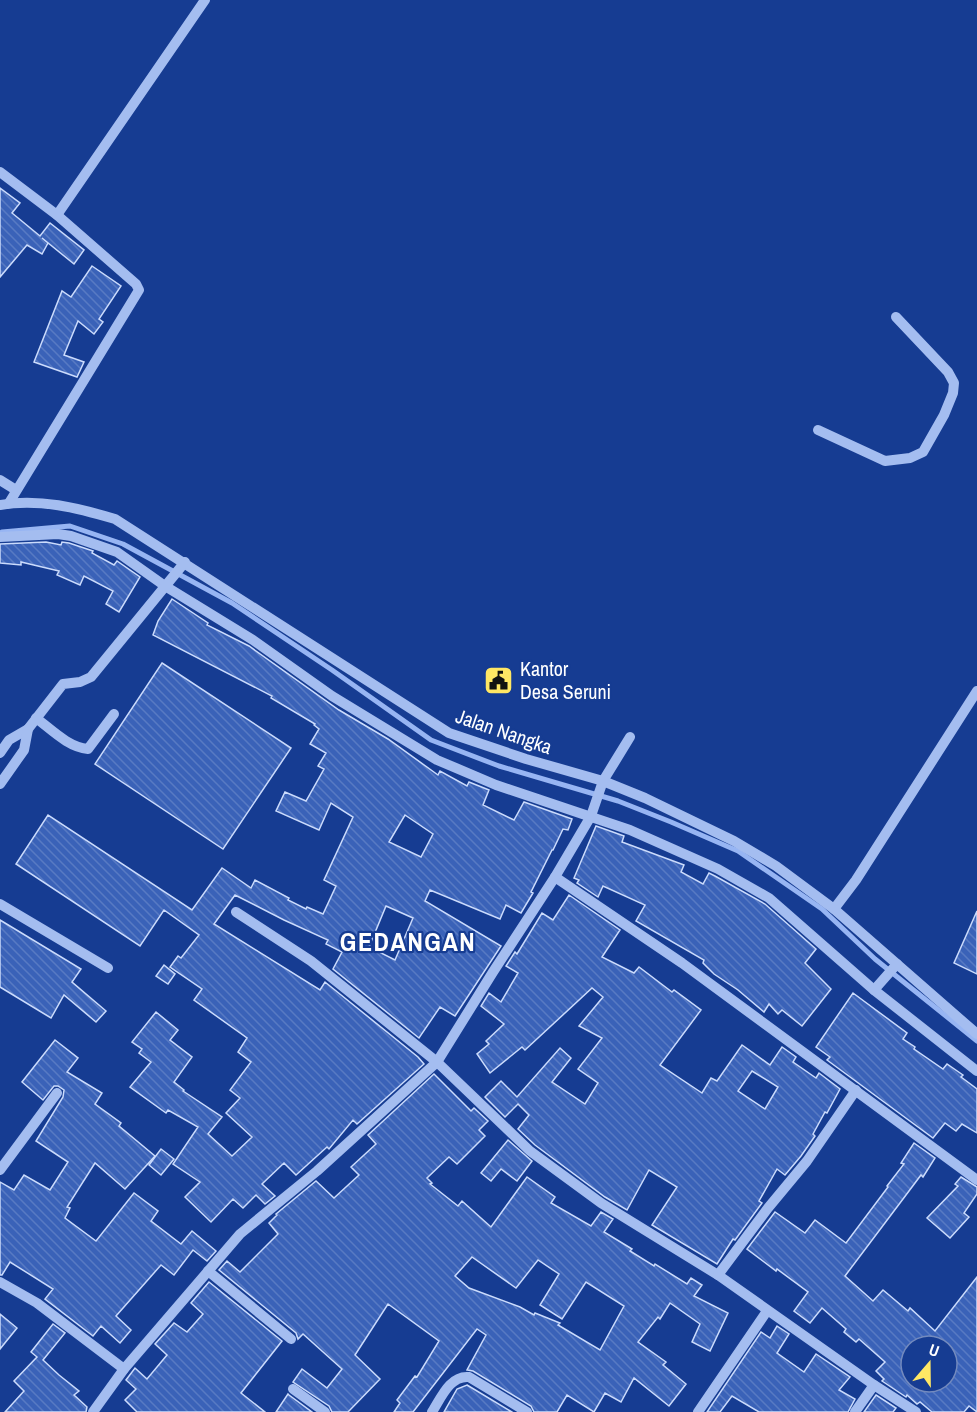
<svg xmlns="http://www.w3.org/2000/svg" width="977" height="1412" font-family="'Archivo Narrow',sans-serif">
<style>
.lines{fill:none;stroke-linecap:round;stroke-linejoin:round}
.stream{stroke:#97b5f3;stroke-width:5}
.building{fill:url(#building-back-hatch);stroke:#cbdbfc;stroke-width:1.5;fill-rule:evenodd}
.minor{stroke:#a4bdf0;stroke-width:10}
.labels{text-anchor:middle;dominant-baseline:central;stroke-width:4.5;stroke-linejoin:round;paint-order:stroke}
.poi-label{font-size:20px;fill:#fff;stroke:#163c92;text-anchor:start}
.street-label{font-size:20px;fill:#fff;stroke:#163c92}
.district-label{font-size:26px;font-weight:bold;letter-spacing:1.5px;fill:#fff;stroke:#163c92}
</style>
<defs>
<pattern id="building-back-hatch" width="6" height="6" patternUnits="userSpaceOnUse" patternTransform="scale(1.5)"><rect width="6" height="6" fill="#3a62b8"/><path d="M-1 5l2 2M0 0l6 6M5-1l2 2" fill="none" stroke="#587ac3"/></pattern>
</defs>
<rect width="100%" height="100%" fill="#163c92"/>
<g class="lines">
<path class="stream" d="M2,532L70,526L123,544L232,603L332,670L431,740L499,766L618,801L671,822L738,851L822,909L875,959L977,1041"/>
</g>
<g class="building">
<path d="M0,188L20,203L12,213L40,236L50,223L84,250L74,264L42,238L48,243L42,254L27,245L0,277Z"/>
<path d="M92,266L121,286L99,319L103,322L94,334L78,321L64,355L84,362L77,377L34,362L62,291L71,297Z"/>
<path d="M46,542L61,545L62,542L69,543L93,551L92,553L114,565L117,561L140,577L119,612L106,604L113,591L84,576L80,585L57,575L59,571L21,562V565L0,563V544Z"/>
<path d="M172,599L208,623L207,625L249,646L339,710L388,739L438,775L440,771L467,786L469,782L489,790L483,805L514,820L524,802L572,819L568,830L563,829L553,850H552L531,892L533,893L521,913L506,905L500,919L430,890L425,901L501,946L455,1016L440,1007L419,1038L333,969L342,952L326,944L328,940L284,920L235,895L214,924L320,990L325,982L418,1057L424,1064L357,1124L353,1120L329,1149L327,1147L296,1175L284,1163L262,1184L275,1196L265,1204L256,1195L243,1208L233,1199L211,1222L185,1197L200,1182L173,1164L198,1127L168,1110L166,1113L130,1087L151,1062L139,1053L142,1049L132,1042L156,1012L178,1030L170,1040L192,1057L174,1082L184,1090L183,1091L222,1117L208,1134L232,1156L252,1137L226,1113L240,1098L230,1090L251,1062L238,1052L247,1038L194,1000L202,989L170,967L178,956L181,958L199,935L164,910L140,946L16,864L48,815L192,910L222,868L251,888L255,880L289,898L288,900L306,909L307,907L323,914L336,886L324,880L353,817L331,803L319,830L276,811L285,792L306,801L324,769L318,766L326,753L310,744L319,729L314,725L315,724L271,698L272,696L153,635L158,621ZM405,815L433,834L421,857L389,842ZM386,906L413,918L395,960L369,947Z"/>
<path d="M162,663L291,748L223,849L95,764Z"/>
<path d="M596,826L624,836L622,842L684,865L681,872L703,884L709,873L715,876L765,904L816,949L805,963L831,989L802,1026L782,1010L778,1014L769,1004L764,1012L738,990L714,974L703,963L704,960L636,921L645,905L603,886L598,897L577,883L579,880L574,878Z"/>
<path d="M569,895L620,930L602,957L634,973L639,967L672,992L674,990L701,1010L660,1065L702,1093L711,1078L717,1081L742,1045L770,1065L782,1047L796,1057L793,1062L816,1078L819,1073L840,1089L827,1113L825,1112L813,1134L815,1136L801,1156L785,1175L777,1169L759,1201L762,1203L735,1240L733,1239L717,1264L652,1225L677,1187L649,1170L627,1210L605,1197L535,1145L518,1129L529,1115L518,1104L505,1117L485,1097L501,1081L517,1097L560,1048L571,1058L552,1082L585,1104L598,1083L578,1069L602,1038L579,1026L603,997L592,988L525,1050L522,1047L490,1073L477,1054L489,1044L486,1041L504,1024L481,1006L489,993L501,1002L518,973L506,966L515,952L517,954L542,913L553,920ZM752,1071L778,1087L765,1109L738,1091Z"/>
<path d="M977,911V974L954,963Z"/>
<path d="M0,920L81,969L72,982L106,1011L96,1022L64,995L51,1018L0,987Z"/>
<path d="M164,965L175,974L168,984L156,976Z"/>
<path d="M853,993L907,1033L903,1039L915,1047L914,1049L943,1069L947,1064L963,1075L961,1077L977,1089V1133L962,1124L956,1131L945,1123L933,1138L827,1060L830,1057L816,1047Z"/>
<path d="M55,1040L78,1058L67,1072L102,1093L95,1104L121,1123L119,1126L155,1156L125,1189L95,1163L67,1207L70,1208L65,1218L96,1241L134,1193L158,1211L151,1221L181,1244L192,1231L216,1251L207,1261L193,1250L174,1275L161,1265L116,1316L131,1330L120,1343L101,1326L93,1336L45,1299L53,1289L10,1262L2,1275H0V1182L14,1190L24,1175L50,1190L68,1162L36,1141L63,1097L64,1090L58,1086H54L43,1100L22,1082Z"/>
<path d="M434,1074L471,1111L474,1108L488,1121L479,1130L485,1136L457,1164L449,1157L427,1178L432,1183L430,1184L458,1206L462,1201L491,1227L527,1177L555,1197L551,1203L591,1226L601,1212L613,1219L604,1232L632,1249L630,1251L654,1266L655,1264L687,1284L691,1278L702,1285L694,1296L728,1313L710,1351L692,1342L700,1324L670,1303L660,1319L658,1317L638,1342L666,1362L663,1365L686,1384L669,1406L634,1378L621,1402L605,1393L594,1412L567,1395L557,1412H534L531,1406L473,1371L467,1370L486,1335L477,1329L413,1412H394L400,1403L397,1400L415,1376L417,1377L439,1341L388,1304L355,1355L380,1379L348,1412H332L329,1406L293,1382L302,1369L327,1388L342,1369L303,1334L298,1339L296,1333L219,1270L227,1261L240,1272L278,1234L269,1223L277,1215L276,1214L316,1181L334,1198L359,1175L351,1167L376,1144L368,1135ZM472,1257L516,1288L538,1260L559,1274L540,1305L562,1319L586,1282L624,1306L600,1350L558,1325L560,1323L535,1313L534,1315L520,1307L469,1288L455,1276Z"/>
<path d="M508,1140L532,1161L517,1181L501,1169L491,1181L481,1173Z"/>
<path d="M914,1143L935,1158L923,1177L921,1175L903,1199L845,1276L873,1301L883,1290L908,1311L910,1308L935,1331L977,1277V1412L969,1406L964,1412H932L920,1402L917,1404L907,1395L906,1397L882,1381L884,1379L876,1371L885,1362L859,1339L856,1342L844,1332L846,1329L822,1308L810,1323L794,1311L808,1292L777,1269L776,1271L747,1249L775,1212L805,1233L815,1220L846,1243L888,1187L887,1186L904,1164L901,1163ZM911,1346H947V1382H911Z"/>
<path d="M161,1149L174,1159L161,1175L149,1165Z"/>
<path d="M961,1177L977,1187V1194L964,1213L969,1217L950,1238L927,1218L958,1186L955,1184Z"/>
<path d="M209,1282L282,1341L241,1393L265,1412H137L125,1400L136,1389L126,1380L135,1368L147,1379L167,1355L155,1344L174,1323L187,1332L203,1314L191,1303Z"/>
<path d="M0,1314L17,1328L0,1349Z"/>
<path d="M53,1324L65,1333L43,1360L59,1375L79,1391L74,1395L87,1407L86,1412H5L24,1391L14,1381L37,1357L31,1352Z"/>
<path d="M777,1326L789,1334L777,1353L804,1372L816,1354L850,1377L839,1390L855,1399L848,1412H759L732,1396L720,1412H707L761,1332L770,1338Z"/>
<path d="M467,1385L512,1412H444L457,1389Z"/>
<path d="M288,1394L289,1395L312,1412H276Z"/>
<path d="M876,1395L896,1408L893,1412H864Z"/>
</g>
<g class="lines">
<g class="minor">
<path d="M0,172L57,215L136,284L139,290L9,503"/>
<path d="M57,215L205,0"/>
<path d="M818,430L885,461L910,458L923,452L944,415L953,393L954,383L948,372L896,317"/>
<path d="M0,480L16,490"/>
<path d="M0,505C39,498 78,508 115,519L449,733L526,759L603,781L645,798L734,841L776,866L834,909L977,1034"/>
<path d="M0,537L58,534L71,536L117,552L165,586L253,640L332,696L437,760L496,785L630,830L718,869L769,898L874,990L977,1071"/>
<path d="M36,718C52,730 68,747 88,749L114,714"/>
<path d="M0,753L9,740L28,729L63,684L80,682L91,677L185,562"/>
<path d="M0,784L24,750L28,729"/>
<path d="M555,877L682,963L977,1180"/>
<path d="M0,904L108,968"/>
<path d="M834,909L856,880L977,691"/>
<path d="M236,912L311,961L437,1062L530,1151L601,1203L718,1275L874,1385L916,1412"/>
<path d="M874,990L897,964"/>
<path d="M0,1170L57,1093"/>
<path d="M208,1271L291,1339"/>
<path d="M718,1275L768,1208L807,1161L856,1090"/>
<path d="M0,1282L37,1303L124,1369"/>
<path d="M293,1389L325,1412"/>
<path d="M93,1412L124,1369L240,1234L317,1171L437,1062L493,972L555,877L591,816L603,781L630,737"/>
<path d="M432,1412C441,1398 450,1375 469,1377L527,1412"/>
<path d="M698,1412L767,1311"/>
<path d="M855,1412L874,1385"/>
</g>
</g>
<defs>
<symbol id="civic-square" viewBox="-11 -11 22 22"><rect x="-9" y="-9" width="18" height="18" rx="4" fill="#ffe764" stroke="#163c92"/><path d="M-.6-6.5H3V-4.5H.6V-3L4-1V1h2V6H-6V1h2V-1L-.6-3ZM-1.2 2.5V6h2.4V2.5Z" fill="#111"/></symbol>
</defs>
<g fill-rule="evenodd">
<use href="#civic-square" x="482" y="664" width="33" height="33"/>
</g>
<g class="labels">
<g class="poi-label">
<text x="520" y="668">Kantor<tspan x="520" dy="23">Desa Seruni</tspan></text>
</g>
<g class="street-label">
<text transform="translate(504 731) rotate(19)">Jalan Nangka</text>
</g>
<g class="district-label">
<text x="408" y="941">GEDANGAN</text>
</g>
</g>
<g transform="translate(929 1364) rotate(20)"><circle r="28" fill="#163c92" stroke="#738abe" stroke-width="1.5"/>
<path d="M0-4.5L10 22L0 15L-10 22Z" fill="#ffe764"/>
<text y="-9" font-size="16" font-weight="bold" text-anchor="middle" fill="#ffffff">U</text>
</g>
</svg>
